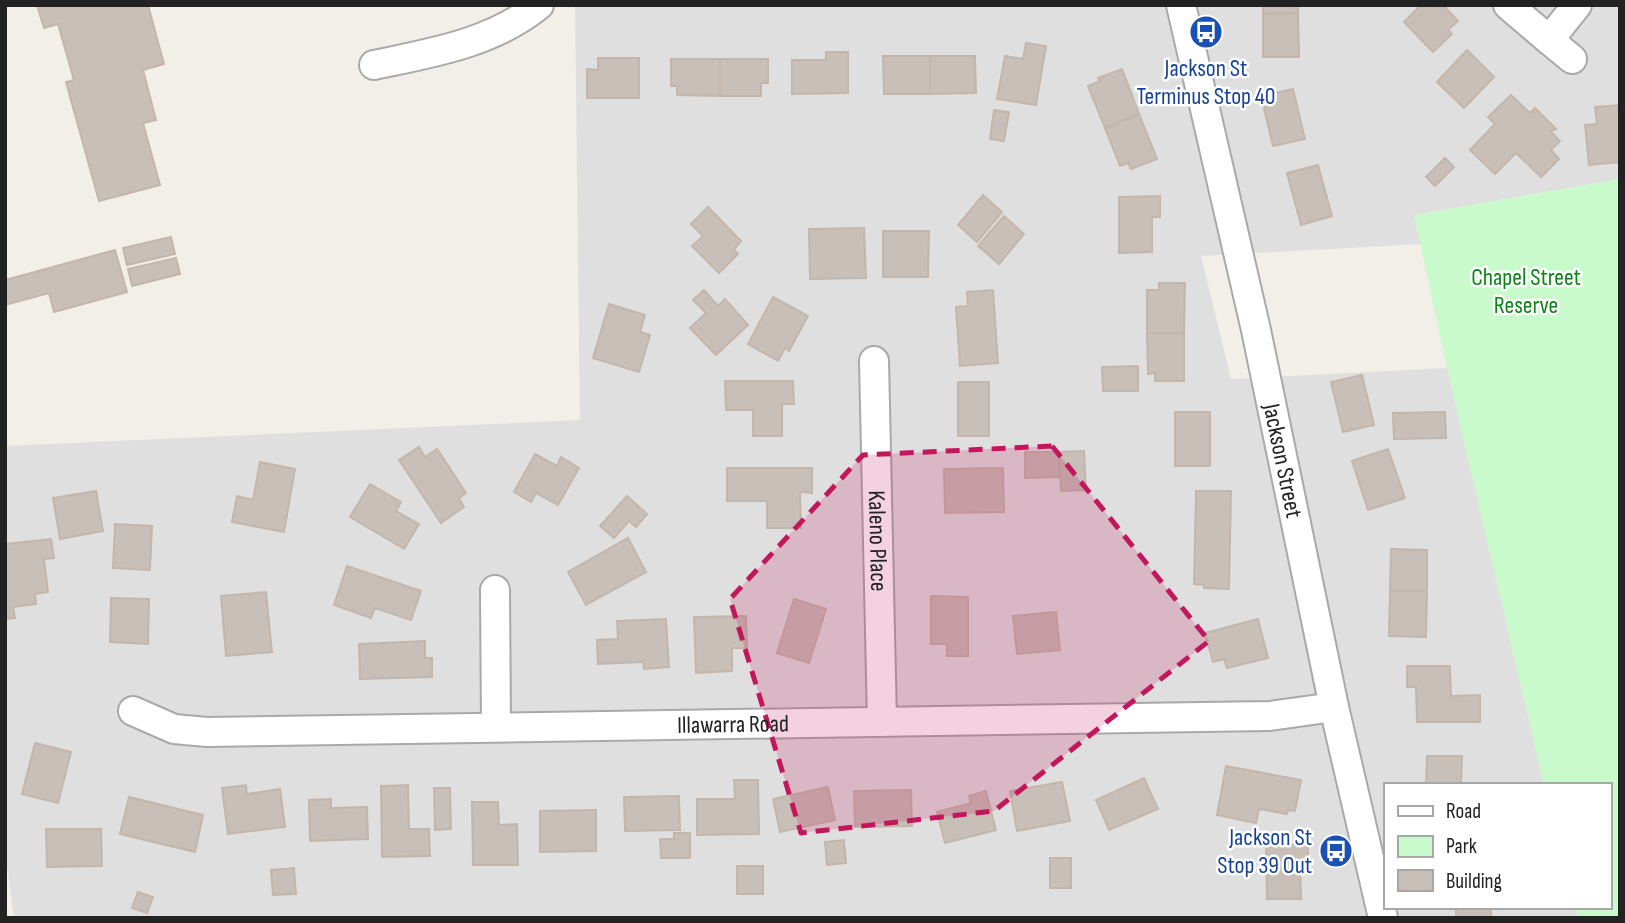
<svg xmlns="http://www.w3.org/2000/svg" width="1625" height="923" font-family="'Sofia Sans Condensed',sans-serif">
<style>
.residential{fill:#e0dfdf}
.park{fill:#c8facc}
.building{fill:#c7bfb8;stroke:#c4b6ab;stroke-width:2}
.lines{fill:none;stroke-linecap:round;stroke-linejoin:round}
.minor-casing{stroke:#a9a9a9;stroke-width:32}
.minor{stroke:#fff;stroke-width:28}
.marked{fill:#c2185b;fill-opacity:0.2;stroke:#c2185b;stroke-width:5;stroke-dasharray:14 9;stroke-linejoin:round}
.labels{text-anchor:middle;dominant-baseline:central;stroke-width:5;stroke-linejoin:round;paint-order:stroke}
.transit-label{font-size:24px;fill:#164399;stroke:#fff}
.park-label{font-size:24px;fill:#0c8416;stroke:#fff}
.street-label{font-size:24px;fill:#222;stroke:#fff}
</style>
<rect width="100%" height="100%" fill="#f2efe9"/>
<path class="residential" d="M575,5H1620V179L1414,215L1421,244L1201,256L1231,379L1447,368L1544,785H1385V907H1575L1578,918H14L5,852V446L580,420Z"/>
<path class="park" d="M1620,179V918H1578L1575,907H1609V785H1544L1447,368L1414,215Z"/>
<g class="building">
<path d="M37,5H148L164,64L143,70L156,120L143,123L160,185L99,201L66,82L74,80L58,24L44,28Z"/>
<path d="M1263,5H1298V13L1263,14Z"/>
<path d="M1421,5H1434L1436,7L1443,5L1458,21L1448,30L1452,34L1433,52L1404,22Z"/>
<path d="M1298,13L1299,57H1263V14Z"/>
<path d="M1026,43L1046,46L1036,105L997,99L1005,56L1023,59Z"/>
<path d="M1467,50L1494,77L1464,108L1437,82Z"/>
<path d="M826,52H848V93L792,94V60H826Z"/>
<path d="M883,56H930V94H884Z"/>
<path d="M930,56H975L976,93L930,94Z"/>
<path d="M598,58H639V98H587V69L598,70Z"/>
<path d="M671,59H720V96L677,95V86H671Z"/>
<path d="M720,59H768V83H761V96H720Z"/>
<path d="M1122,69L1139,114L1105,128L1088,86L1100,81L1098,78Z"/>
<path d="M1293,89L1305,139L1273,146L1261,96Z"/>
<path d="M1511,95L1530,113L1535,108L1556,129L1550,131L1560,141L1551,150L1559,159L1541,177L1516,153L1495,174L1470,150L1495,124L1488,117Z"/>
<path d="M1620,105V162L1589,165L1585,125L1597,124L1595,107Z"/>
<path d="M994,110L1009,112L1004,141L990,139Z"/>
<path d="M1139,114L1157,159L1131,169L1128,163L1120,166L1105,128Z"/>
<path d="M1445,158L1454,167L1435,186L1426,177Z"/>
<path d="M1318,165L1332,216L1301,225L1287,173Z"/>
<path d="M983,195L1002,212L977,242L958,225Z"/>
<path d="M1160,196V217H1152V252L1119,253V197Z"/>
<path d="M708,207L741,241L734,249L738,254L719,273L692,246L703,236L691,224Z"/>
<path d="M1004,216L1024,234L999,264L978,246Z"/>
<path d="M864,228L866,278L810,279L809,229Z"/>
<path d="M883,231H929L928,277H883Z"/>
<path d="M171,237L175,254L127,265L123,248Z"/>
<path d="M115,250L127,292L54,312L49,293L5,305V280Z"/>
<path d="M176,258L180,274L132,286L128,269Z"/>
<path d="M1159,283H1185L1184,333H1147V290H1159Z"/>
<path d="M704,290L718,306L725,299L748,325L716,355L690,328L706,313L693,300Z"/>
<path d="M993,290L998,363L960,366L956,307L968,306L967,292Z"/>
<path d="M773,297L808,316L789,351L785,348L778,361L748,344Z"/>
<path d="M609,304L645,315L640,332L650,335L639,372L593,358Z"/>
<path d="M1147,333H1184V381H1155V373L1148,374Z"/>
<path d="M1138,366V391H1103L1102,367Z"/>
<path d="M1362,375L1374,425L1343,432L1331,382Z"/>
<path d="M725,381H793L794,404H782V436H753V410H726Z"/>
<rect x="958" y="382" width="31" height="54"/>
<rect x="1175" y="412" width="35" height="54"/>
<path d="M1445,412L1446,438L1394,439L1393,413Z"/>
<path d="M419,447L425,457L437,449L466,493L459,498L464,507L441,523L399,460Z"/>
<path d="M1388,449L1405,498L1368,510L1352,461Z"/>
<path d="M1084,451L1086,490L1061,491L1059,452Z"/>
<path d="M1025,452H1059L1060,477L1025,478Z"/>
<path d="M535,454L557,466L561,457L579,468L558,505L536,493L531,502L514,492Z"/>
<path d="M260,462L295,469L284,532L232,522L237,496L253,500Z"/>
<path d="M727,468H812V493L800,492L801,528H767V501H727Z"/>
<path d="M1003,468L1004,512L945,513L944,469Z"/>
<path d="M370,484L401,502L396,511L419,524L404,549L350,517Z"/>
<path d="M96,491L103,531L60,539L53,498Z"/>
<path d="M1196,491H1231L1229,589L1204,588V585L1194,584Z"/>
<path d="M627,496L647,514L636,527L629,521L614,538L600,526Z"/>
<path d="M115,524L152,526L150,570L113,568Z"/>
<path d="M628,538L646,572L586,605L568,572Z"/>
<path d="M51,539L54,558L44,559L48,592L35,594L36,604L13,607L15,618L5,619V544Z"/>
<path d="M1391,549L1427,550V591H1390Z"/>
<path d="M347,566L421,591L411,620L375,608L371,618L334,605Z"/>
<path d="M1390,591H1427L1426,637L1389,636Z"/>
<path d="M266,592L272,652L226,656L221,596Z"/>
<path d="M931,596L968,597V656H947V644H931Z"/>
<path d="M111,598L149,599L148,644L110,642Z"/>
<path d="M794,599L826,609L809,663L777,653Z"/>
<path d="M1056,612L1060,650L1017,654L1013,616Z"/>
<path d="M746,616L747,648H732V671L696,673L694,617Z"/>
<path d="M666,619L669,667L644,669L643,662L598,664L597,640L618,639L617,621Z"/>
<path d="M1258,619L1268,658L1227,668L1224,659L1213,662L1205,633Z"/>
<path d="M425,641V658H432V677L360,679L359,644Z"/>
<path d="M1407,666H1450L1451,696L1480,695V722H1417L1416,687H1407Z"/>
<path d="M35,743L71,752L58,803L22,794Z"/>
<path d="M1427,756H1462L1461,785H1464H1426Z"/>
<path d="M1226,766L1301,780L1295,811L1288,810L1287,814L1259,809L1256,823L1217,815Z"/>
<path d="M1144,778L1158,809L1109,830L1096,800Z"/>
<path d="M734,780H758L759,834L697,835V799H735Z"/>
<path d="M1062,782L1070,821L1017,831L1010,791Z"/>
<path d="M246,785L247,794L280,789L285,827L228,834L222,788Z"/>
<path d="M408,785L409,829H429L430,856L382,857L381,786Z"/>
<path d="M828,787L835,820L780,832L773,799Z"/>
<path d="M434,788H450L451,829L435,830Z"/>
<path d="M911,790L912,826L855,827L854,791Z"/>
<path d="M986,791L996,830L945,843L937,812L971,803L969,796Z"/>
<path d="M679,796L680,830L625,831L624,797Z"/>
<path d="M129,797L203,815L195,852L120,834Z"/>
<path d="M331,799V808L367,807L368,839L310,841L309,800Z"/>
<path d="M472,802H498L499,825L517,824L518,865H473Z"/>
<path d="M596,810V851L540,852V811Z"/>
<path d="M46,829H101L102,866L47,867Z"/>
<path d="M674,833H690V858H661L660,839H674Z"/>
<path d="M844,840L846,863L827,865L825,842Z"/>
<path d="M1266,844H1308V863H1300L1301,899H1267Z"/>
<rect x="1050" y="858" width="21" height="30"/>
<rect x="737" y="866" width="26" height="28"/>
<path d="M294,868L296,894L273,895L271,870Z"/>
<path d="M138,892L153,897L147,913L132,908Z"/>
<rect x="1456" y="907" width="35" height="11"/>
</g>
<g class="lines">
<defs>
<g id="minor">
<path id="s1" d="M1181,5L1256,330L1334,707L1383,918"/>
<path d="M1508,5L1549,40L1577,5"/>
<path d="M1549,40L1572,59"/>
<path d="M374,65C431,53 493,43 539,5"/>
<path id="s2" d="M874,361L882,722"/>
<path d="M495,590L496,726"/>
<path id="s3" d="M133,711L174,729L207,732L1270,716L1334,707"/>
</g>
</defs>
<use href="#minor" class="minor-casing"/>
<use href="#minor" class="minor"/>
</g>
<path class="marked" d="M1052,446L1209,641L994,811L801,833L730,599L863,455Z"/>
<defs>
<symbol id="bus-disc" viewBox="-11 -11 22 22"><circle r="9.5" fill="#1a4fb4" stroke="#fff"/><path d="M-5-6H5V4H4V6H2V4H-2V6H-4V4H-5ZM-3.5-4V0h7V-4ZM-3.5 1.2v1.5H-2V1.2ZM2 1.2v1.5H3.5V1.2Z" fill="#fff"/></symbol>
</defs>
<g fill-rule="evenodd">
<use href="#bus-disc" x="1187" y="13" width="38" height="38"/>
<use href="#bus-disc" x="1317" y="832" width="38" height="38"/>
</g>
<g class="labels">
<g class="transit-label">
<text x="1206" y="68">Jackson St<tspan x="1206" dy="28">Terminus Stop 40</tspan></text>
<text x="1312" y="837" text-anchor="end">Jackson St<tspan x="1312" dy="28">Stop 39 Out</tspan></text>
</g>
<g class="park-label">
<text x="1526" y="277">Chapel Street<tspan x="1526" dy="28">Reserve</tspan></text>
</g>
<g class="street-label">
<text stroke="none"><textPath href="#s1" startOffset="467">Jackson Street</textPath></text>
<text stroke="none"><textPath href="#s2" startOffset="180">Kaleno Place</textPath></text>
<text stroke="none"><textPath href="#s3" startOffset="604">Illawarra Road</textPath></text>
</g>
</g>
<rect width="1625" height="923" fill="none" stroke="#222222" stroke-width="14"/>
<rect x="1384" y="783" width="228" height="126" fill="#ffffff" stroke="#a7a7a7" stroke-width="2"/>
<rect x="1398" y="806" width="35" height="10" fill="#ffffff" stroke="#a7a7a7" stroke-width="2"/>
<text x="1446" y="818" font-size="21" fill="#222222">Road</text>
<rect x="1398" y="836" width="35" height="21" fill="#c8facc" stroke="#a7a7a7" stroke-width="2"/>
<text x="1446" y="853" font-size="21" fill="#222222">Park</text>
<rect x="1398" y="870" width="35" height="21" fill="#c7bfb8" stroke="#a7a7a7" stroke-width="2"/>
<text x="1446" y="888" font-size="21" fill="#222222">Building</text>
</svg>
